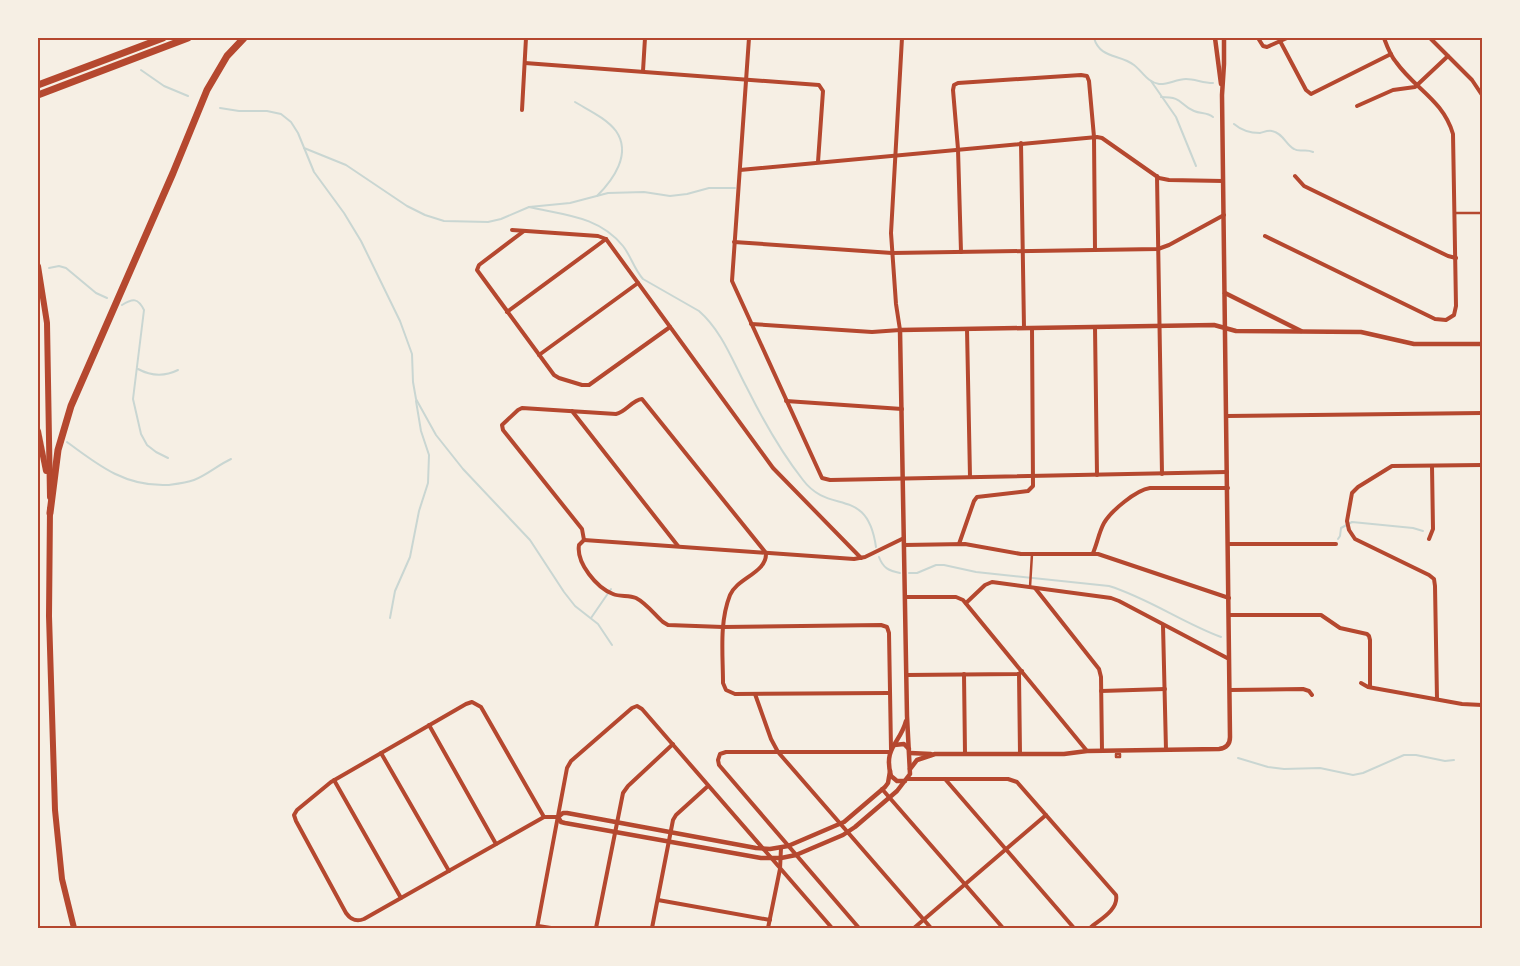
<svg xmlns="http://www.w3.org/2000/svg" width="1520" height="966" font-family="Cabin,sans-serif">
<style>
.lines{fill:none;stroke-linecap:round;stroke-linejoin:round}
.stream{stroke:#c9d6d2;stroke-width:2}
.pedestrian{stroke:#b5482f;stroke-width:2.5}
.minor{stroke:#b5482f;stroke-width:4}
.tertiary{stroke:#b5482f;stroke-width:4.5}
.trunk{stroke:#b5482f;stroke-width:6}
.motorway{stroke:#b5482f;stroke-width:7}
.neatline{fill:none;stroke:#b5482f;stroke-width:2}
</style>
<rect width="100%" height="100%" fill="#f6efe4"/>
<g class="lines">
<g class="stream">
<path d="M1094,38C1100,59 1120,54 1134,65C1143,72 1147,82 1159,84C1168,85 1176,79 1186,79C1195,79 1203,83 1213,83"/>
<path d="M141,70L164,86L188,96"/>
<path d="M1151,81L1176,117L1196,166"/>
<path d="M1161,97C1184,97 1178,104 1194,111C1201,114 1207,112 1213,117"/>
<path d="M575,102C588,110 606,118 616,131C632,154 613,180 597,196"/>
<path d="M220,108L239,111H267L281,114L291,122L298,133L314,172L344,213L361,241L400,321L412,354L413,382L416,399L436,435L463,469L530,540L564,592L575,606L598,624L612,645"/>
<path d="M1234,124C1241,130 1250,133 1260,133C1264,132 1268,130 1272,131C1283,133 1286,145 1294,149C1300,153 1305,148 1313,152"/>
<path d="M304,148L346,165L407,206L425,215L444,221L488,222L501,219L529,207L570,203L608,193L644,192L670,196L687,194L709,188H735"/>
<path d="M529,207C564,215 599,216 623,246C631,256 634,269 643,279L699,311C722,331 733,362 747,388C763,420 781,452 803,480C830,516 867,485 876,547"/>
<path d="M49,268L59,266L66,268L96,293L107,298"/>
<path d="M122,305C133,298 138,298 144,310L133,399L141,434L147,445L156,452L168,458"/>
<path d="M138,369C151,376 164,377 178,370"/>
<path d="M67,442C99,466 126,487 168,485C176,484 186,483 194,480C207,475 218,465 231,459"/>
<path d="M1338,539L1340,536L1341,528L1352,522L1413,528L1423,531"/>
<path d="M879,557C883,568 889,571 900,573"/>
<path d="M909,573H917L936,565H944L976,572L1109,586C1148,598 1183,623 1221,637"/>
<path d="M390,618L395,591L410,557L419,511L428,483L429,455L421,431L416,401"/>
<path d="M591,618L611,589"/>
<path d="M1238,758L1268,767L1284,769L1320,768L1353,775L1363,773L1404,755H1416L1445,761L1454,760"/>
</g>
<g class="pedestrian">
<path d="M1455,213H1482"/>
<path d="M1030,587L1032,554"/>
<rect x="1116" y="754" width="4" height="3"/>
</g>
<g class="minor">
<path d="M749,38L732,281L822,478L830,480L1227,472"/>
<path d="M1258,38L1263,46L1267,47L1287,38"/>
<path d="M1430,38L1472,80L1482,95"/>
<path d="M1280,41L1306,90L1311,94L1391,54"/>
<path d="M525,63L819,85L823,91L818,162"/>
<path d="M643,71L645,38"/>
<path d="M1357,106L1393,90L1415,87L1448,56"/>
<path d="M522,110L526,38"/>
<path d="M1021,143L1024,328"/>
<path d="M740,170L1097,137L1102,138L1159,178L1169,180L1223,181"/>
<path d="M1157,176L1162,474"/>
<path d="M1295,176L1304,186L1448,256L1456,258"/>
<path d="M512,230L598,236L606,239"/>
<path d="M524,231L479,265L477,270L554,375L559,378L582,385H589L670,327"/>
<path d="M1265,236L1435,319L1446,320L1454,315L1456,306L1453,134C1443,100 1415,89 1396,62C1390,55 1387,46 1384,38"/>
<path d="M606,239L773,468L861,558"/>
<path d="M734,242L892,253L1158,249L1169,245L1224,215"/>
<path d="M961,252L958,149L953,90L954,85L958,83L1081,75L1087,76L1089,81L1094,137L1095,250"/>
<path d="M507,312L606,239"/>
<path d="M751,324L872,332L900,330L896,304L891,233L902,38"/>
<path d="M1095,327L1097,475"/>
<path d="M967,329L970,477"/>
<path d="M539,355L638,283"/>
<path d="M786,401L902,409"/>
<path d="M572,411L678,546"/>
<path d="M1227,416L1482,413"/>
<path d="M1429,539L1433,529L1432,466"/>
<path d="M584,540L582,529L503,430L502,425L518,410L522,408L616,414C626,412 632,400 642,399L766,553C767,573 737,578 730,595C719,623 723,654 723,683L726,690L735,694L889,693"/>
<path d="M584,540L579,545C576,563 597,588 613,594C620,597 629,595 636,598C646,603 655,615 663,622L668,625L723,627L881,625L887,627L889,633L891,749"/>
<path d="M584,540L854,559L865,557L904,538"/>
<path d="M959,544L974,501L977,497L1028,491L1033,486L1032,328"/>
<path d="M1228,544H1336"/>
<path d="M904,545L965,544L1021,554H1098L1229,598"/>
<path d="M1093,553C1097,544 1099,532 1104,523C1111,511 1136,490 1150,488H1228"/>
<path d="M1035,588L1099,669L1101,677L1102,751"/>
<path d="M905,597H956L963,600L1087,751"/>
<path d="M966,603L985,585L992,582L1111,598L1119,601L1229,659"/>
<path d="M1229,615H1321L1340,628L1367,634L1369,636L1370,640V687"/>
<path d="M1163,625L1166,750"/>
<path d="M964,674L965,754"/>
<path d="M1019,674L1020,754"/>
<path d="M906,675L1019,674L1022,671"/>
<path d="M1361,683L1368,687L1462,704L1482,705"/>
<path d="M1230,690L1303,689L1309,691L1312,695"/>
<path d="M1101,691L1165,689"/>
<path d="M755,694L771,739L778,752L931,928"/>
<path d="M1437,699L1435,586L1434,579L1429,575L1355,539L1349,530L1347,521L1352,493L1358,487L1392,466L1482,465"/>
<path d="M429,725L496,844"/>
<path d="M381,753L449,871"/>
<path d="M907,779H1008L1017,782L1116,895C1119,910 1099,920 1090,928"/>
<path d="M945,779L1074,928"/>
<path d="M334,780L401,898"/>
<path d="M882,789L1003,928"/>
<path d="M544,817L481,707L472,702L466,704L331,782L297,810L294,815L296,821L346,913C351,920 356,922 364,919L544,817H558"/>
<path d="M658,900L770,920"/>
<path d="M538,926L551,928"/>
<path d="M537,928L567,768L571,761L632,708L637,706L642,709L832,928"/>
<path d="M596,928L623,793L628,786L673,744"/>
<path d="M652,928L673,820L676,815L708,786"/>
<path d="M768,928L780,869L781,848"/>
<path d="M859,928L719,765L718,760L720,754L726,752H890"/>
<path d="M914,928L1046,815"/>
</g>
<g class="tertiary">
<path d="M1215,38L1221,84"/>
<path d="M1225,293L1301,331"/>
<path d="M894,745L904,744L909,749"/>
<path d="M910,753L931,754"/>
<path d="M910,769L917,760L935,754H1064L1087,751L1219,749C1227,748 1230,744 1230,737L1222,95L1224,64V38"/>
<path d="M890,771L888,783L885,787L844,822L788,846L770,849L756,848L567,813H563L558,817L561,822L565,823L761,858H781L796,855L843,835L855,827L897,791L910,774L907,716L900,330L1214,325L1236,331L1361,332L1414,344H1482"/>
<path d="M905,781H897L891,776C883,747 900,744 906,721"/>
</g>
<g class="trunk">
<path d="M38,266L47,323L50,497"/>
<path d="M38,431L46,471"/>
<path d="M50,509L49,616L55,810L62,879L74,928"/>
</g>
<g class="motorway">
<path d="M38,85L163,38"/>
<path d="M38,95L188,38"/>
<path d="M50,513L58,450L71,406L173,173L207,90L227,56L244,38"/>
</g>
</g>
<rect width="1520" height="966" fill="none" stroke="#f6efe4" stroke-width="78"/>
<rect x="39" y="39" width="1442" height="888" class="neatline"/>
</svg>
